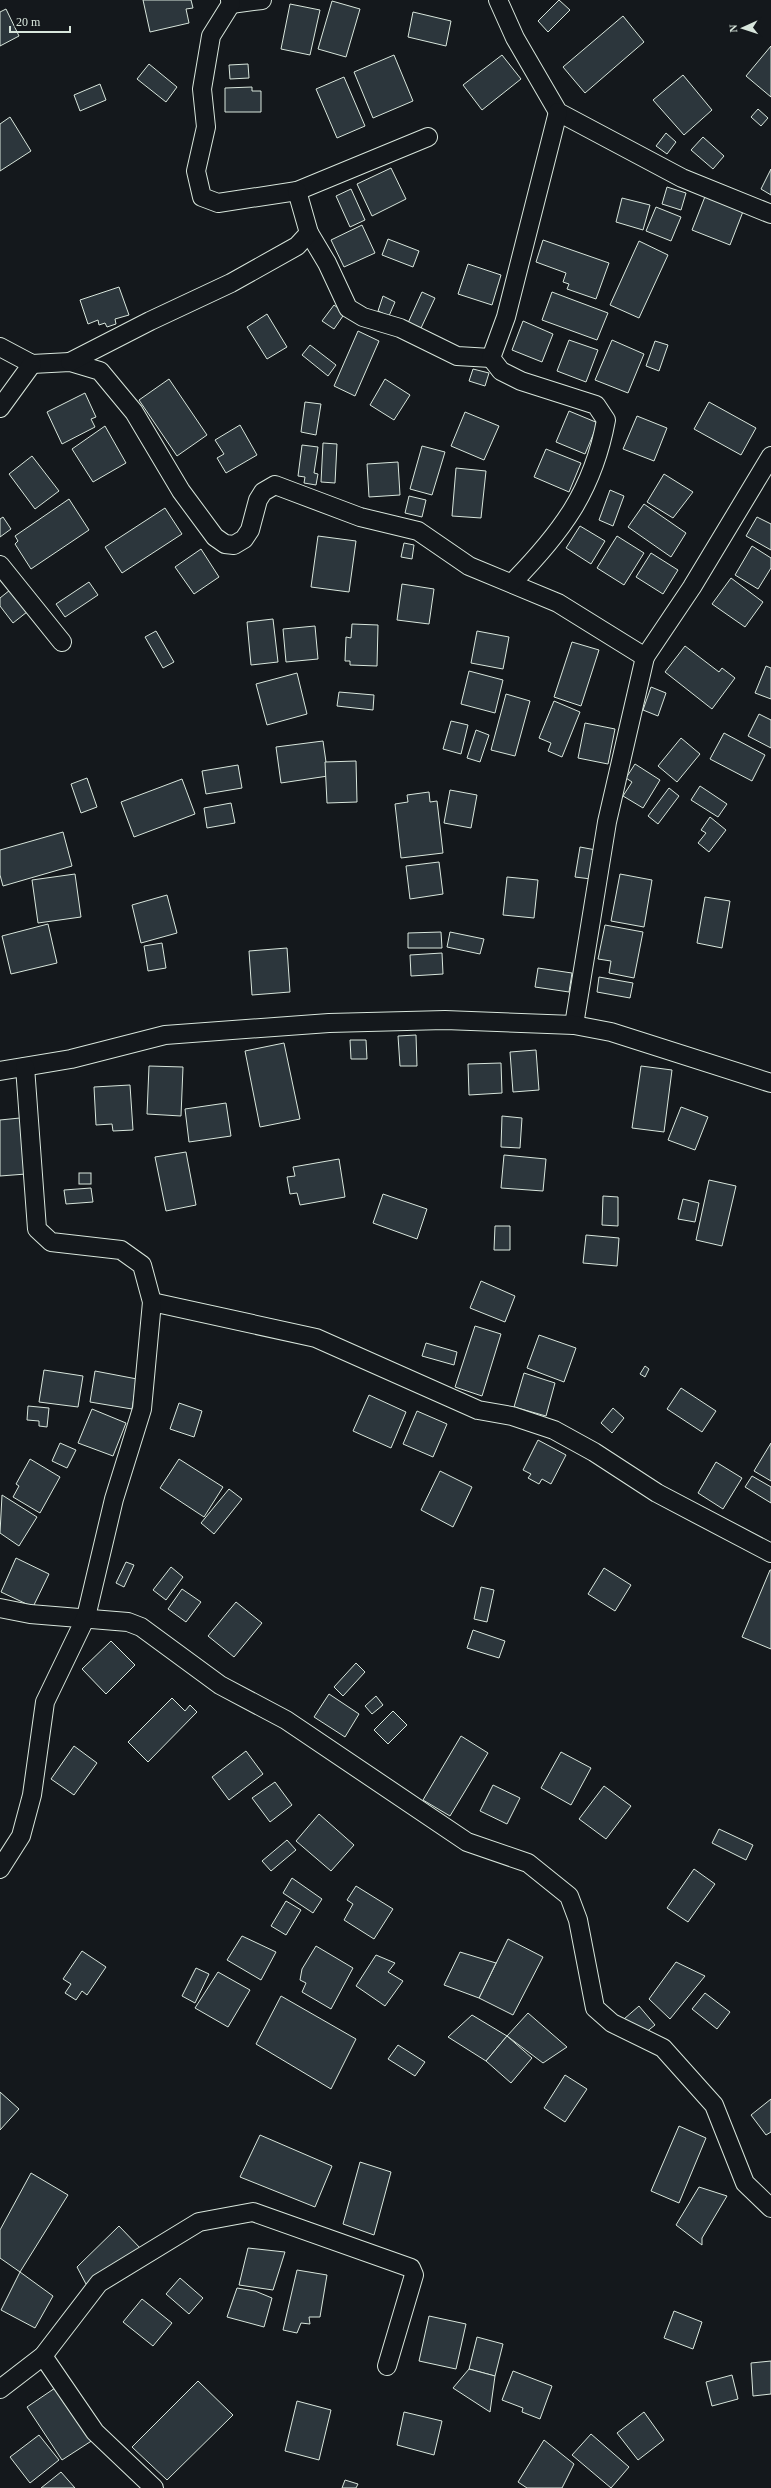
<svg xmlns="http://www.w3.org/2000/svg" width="771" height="2488" font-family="'Times New Roman',serif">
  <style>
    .building { fill: #2c363c; stroke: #d8e6dc }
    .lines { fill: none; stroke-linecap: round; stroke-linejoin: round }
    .street-casing { stroke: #d8e6dc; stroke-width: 20 }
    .street { stroke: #14181c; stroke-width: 18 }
  </style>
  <rect width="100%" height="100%" fill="#14181c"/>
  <g class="building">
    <polygon points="143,0 191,0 193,8 186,9 189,23 150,32"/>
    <polygon points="559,0 570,10 548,32 538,21"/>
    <polygon points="332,1 360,9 346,57 318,49"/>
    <polygon points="290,4 320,10 310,55 281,49"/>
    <polygon points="6,9 19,36 0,46 0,12"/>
    <polygon points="413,12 451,21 446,46 408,37"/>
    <polygon points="623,16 644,42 585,93 563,67"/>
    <polygon points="771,46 771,97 746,76"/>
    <polygon points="394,55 413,101 373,118 354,72"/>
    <polygon points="502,55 521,79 482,110 463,85"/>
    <polygon points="149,64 177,87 166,102 137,79"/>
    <polygon points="248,64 249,78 230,79 229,65"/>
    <polygon points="683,75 712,110 684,135 653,100"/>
    <polygon points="344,77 365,126 337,138 316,89"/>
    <polygon points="100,84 106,100 80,111 74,95"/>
    <polygon points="252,87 252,91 261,91 261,112 225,112 225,88"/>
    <polygon points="758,109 768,118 761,126 751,117"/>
    <polygon points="10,117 31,151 0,171 0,124"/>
    <polygon points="666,133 676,142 667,154 656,146"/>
    <polygon points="703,137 724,156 713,169 691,150"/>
    <polygon points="391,168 406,199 372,216 357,184"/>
    <polygon points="771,169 771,195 761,189"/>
    <polygon points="667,187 686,193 681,210 662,204"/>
    <polygon points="351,189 365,220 350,227 336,196"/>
    <polygon points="706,194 744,209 730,245 692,230"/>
    <polygon points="622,198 650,205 643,230 616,222"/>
    <polygon points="656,207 681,217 671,241 646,231"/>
    <polygon points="362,225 375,253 344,267 331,240"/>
    <polygon points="388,239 419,251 413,267 382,255"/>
    <polygon points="543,240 609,263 596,299 567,289 569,284 563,282 566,273 536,262"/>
    <polygon points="639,241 668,255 639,318 610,305"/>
    <polygon points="468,264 501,275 492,305 458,294"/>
    <polygon points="119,287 129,315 115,319 116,324 107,327 105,323 99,325 98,320 88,324 80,300"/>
    <polygon points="422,292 435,298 421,328 408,323"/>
    <polygon points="552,292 608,313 597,340 542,320"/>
    <polygon points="383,296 395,302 389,316 378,311"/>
    <polygon points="334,305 345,313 334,329 322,321"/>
    <polygon points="267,314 287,347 267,359 247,327"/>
    <polygon points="523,321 553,334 542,362 512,350"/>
    <polygon points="358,331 379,341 355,396 334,386"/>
    <polygon points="569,340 598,350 586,382 557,371"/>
    <polygon points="612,340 644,354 628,393 595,380"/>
    <polygon points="655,341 668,345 659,371 646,366"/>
    <polygon points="310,345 336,365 328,376 302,355"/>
    <polygon points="473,369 489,373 485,386 469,381"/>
    <polygon points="169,379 207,435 177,456 139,400"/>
    <polygon points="385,379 410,395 394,420 370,405"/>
    <polygon points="85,393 96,417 91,419 95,427 62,444 47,412"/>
    <polygon points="305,402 321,404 316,435 301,432"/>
    <polygon points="709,402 756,428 741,455 694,429"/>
    <polygon points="569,411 598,423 585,454 556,442"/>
    <polygon points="465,412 499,426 484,460 451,446"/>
    <polygon points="637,416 667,428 654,461 623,449"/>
    <polygon points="240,425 257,455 226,473 217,458 224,454 215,440"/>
    <polygon points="105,426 126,463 93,482 72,449"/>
    <polygon points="323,443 337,444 335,483 321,482"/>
    <polygon points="302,445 318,447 314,473 318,474 316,485 304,483 305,477 298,476"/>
    <polygon points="422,446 445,452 432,495 410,489"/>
    <polygon points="546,449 581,463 569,492 534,477"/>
    <polygon points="32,456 59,491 35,509 9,474"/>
    <polygon points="398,462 400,495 369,497 367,464"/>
    <polygon points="456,468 486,471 481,518 452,516"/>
    <polygon points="664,474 693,492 673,518 647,502"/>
    <polygon points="610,490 624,496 613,526 599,520"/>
    <polygon points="409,496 426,500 422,517 405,513"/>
    <polygon points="69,499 89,530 31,569 15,544 18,541 15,536"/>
    <polygon points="644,504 686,533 671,557 628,527"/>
    <polygon points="165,508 182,534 122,573 105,547"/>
    <polygon points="3,517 11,529 0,537 0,519"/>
    <polygon points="757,517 771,524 771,550 746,536"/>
    <polygon points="580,526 605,541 591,564 566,548"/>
    <polygon points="318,536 356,541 349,592 311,587"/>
    <polygon points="617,536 644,553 624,585 597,568"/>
    <polygon points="404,543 414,545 412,559 401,557"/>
    <polygon points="752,546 771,558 771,568 758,589 735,575"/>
    <polygon points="201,549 219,577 194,594 175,567"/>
    <polygon points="651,553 678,570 663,594 636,577"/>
    <polygon points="731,578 763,602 745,627 712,604"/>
    <polygon points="89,582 98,595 65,617 56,604"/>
    <polygon points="402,584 434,589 429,624 397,620"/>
    <polygon points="10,590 27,612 13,623 0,606 0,598"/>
    <polygon points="273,619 278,662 251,665 247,622"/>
    <polygon points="352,624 378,625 377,666 350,665 350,661 345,661 346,637 351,638"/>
    <polygon points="315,626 318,659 286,662 283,629"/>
    <polygon points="156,631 174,662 163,668 145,637"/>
    <polygon points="477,631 509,637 503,669 471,663"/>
    <polygon points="572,642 599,650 581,706 554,697"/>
    <polygon points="685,646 719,672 722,668 735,678 712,709 665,672"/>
    <polygon points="766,666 771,668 771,699 755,693"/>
    <polygon points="469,671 503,680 495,713 461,704"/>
    <polygon points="297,673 307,714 267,725 256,684"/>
    <polygon points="651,687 666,693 658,716 643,710"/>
    <polygon points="339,692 374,695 373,710 337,706"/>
    <polygon points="506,694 530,701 515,756 491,750"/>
    <polygon points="554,701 580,712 562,757 548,751 551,743 539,738"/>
    <polygon points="759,714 771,720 771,748 748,736"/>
    <polygon points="451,721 468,725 461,754 443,749"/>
    <polygon points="585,723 615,729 608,764 578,758"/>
    <polygon points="476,730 489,735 480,762 467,758"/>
    <polygon points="724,733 765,755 752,781 710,759"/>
    <polygon points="681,738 700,754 677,782 658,766"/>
    <polygon points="323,741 328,776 281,783 276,747"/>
    <polygon points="356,761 357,802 327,803 325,762"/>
    <polygon points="635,764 660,780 643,808 623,796 632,782 626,778"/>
    <polygon points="238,765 242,788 206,794 202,771"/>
    <polygon points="87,778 97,807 81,813 71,784"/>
    <polygon points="182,779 195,814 134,837 121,802"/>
    <polygon points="700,786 727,804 718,817 691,800"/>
    <polygon points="669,788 679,796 658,824 648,816"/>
    <polygon points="450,790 477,795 471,828 444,823"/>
    <polygon points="429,792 430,802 437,801 443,853 401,858 395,804 408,802 407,795"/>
    <polygon points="231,803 235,823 207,828 204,808"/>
    <polygon points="710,817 726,830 709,852 698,843 706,833 701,830"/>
    <polygon points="63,832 72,866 3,886 0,875 0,850"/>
    <polygon points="580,847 596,850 591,879 575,877"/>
    <polygon points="439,862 443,894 410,899 406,866"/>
    <polygon points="75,874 81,917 38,923 32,880"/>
    <polygon points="620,874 652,880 644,927 611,921"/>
    <polygon points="507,877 538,880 534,918 503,915"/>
    <polygon points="167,895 177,933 141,943 132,905"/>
    <polygon points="705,897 730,901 722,948 697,943"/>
    <polygon points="48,924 57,963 11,974 2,936"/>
    <polygon points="605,925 643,932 634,978 609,973 611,961 598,959"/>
    <polygon points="441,932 442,948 408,948 408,933"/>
    <polygon points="450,932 484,939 480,954 447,947"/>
    <polygon points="162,943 166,968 148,971 144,946"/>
    <polygon points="287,948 290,992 252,995 249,951"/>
    <polygon points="442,953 443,974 411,976 410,955"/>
    <polygon points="538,968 572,973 569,992 535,987"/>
    <polygon points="599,977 633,983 630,998 597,992"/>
    <polygon points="416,1035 417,1066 400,1066 398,1036"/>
    <polygon points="350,1040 366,1040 367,1059 351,1059"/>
    <polygon points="284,1043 300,1119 260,1127 245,1051"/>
    <polygon points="536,1050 539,1090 513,1092 510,1052"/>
    <polygon points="501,1063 502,1093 469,1095 468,1064"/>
    <polygon points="149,1066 183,1067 181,1116 147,1114"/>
    <polygon points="641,1066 672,1070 664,1132 632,1128"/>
    <polygon points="130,1085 133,1130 113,1131 112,1124 96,1125 94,1087"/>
    <polygon points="226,1103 231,1136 189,1142 185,1109"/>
    <polygon points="681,1107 708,1117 695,1150 668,1140"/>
    <polygon points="502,1116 522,1118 520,1148 501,1147"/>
    <polygon points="20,1118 26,1174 0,1176 0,1120"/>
    <polygon points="186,1152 196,1205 166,1211 155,1157"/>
    <polygon points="504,1155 546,1159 543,1191 501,1188"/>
    <polygon points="339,1159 345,1197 300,1205 297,1193 290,1194 287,1177 295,1176 293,1167"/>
    <rect x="79" y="1173" width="12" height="11"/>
    <polygon points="709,1180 736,1186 722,1246 696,1240"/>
    <polygon points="91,1188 93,1202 66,1204 64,1190"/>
    <polygon points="383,1194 427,1209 417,1239 373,1223"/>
    <polygon points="603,1196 618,1197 618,1226 602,1225"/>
    <polygon points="683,1199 699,1203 695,1222 678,1219"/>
    <polygon points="495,1226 510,1226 510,1250 494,1250"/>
    <polygon points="586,1235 619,1238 617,1266 583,1263"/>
    <polygon points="481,1281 515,1296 505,1322 470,1308"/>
    <polygon points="475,1326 501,1334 482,1396 455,1387"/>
    <polygon points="539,1335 576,1348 564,1382 527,1368"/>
    <polygon points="426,1343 457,1352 454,1365 422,1356"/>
    <polygon points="645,1366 649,1369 645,1377 640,1374"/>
    <polygon points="44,1370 83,1376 78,1407 39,1402"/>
    <polygon points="95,1371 137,1379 132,1409 90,1402"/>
    <polygon points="524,1373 555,1383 546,1416 514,1407"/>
    <polygon points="681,1388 716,1411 702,1432 667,1409"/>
    <polygon points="369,1395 406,1412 391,1448 353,1431"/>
    <polygon points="179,1403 202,1411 194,1437 170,1429"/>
    <polygon points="28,1406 49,1408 47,1427 39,1426 39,1421 27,1420"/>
    <polygon points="613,1408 624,1418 612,1433 601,1423"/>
    <polygon points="92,1409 126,1423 113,1456 78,1443"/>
    <polygon points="417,1411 447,1424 433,1457 403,1444"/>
    <polygon points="538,1440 566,1455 551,1484 542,1479 539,1484 528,1478 531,1474 523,1470"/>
    <polygon points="60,1443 76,1450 67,1468 52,1461"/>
    <polygon points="771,1443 771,1481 754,1471"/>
    <polygon points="30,1459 60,1477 40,1513 13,1497 19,1486 16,1484"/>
    <polygon points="179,1459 223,1487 204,1517 160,1488"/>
    <polygon points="716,1462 742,1478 723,1509 698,1493"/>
    <polygon points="440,1471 472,1487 453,1527 421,1510"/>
    <polygon points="752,1476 771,1487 771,1503 745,1487"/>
    <polygon points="229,1489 242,1499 214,1534 201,1523"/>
    <polygon points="2,1495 37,1517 19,1546 0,1533"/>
    <polygon points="16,1558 49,1574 33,1607 1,1592"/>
    <polygon points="126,1562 134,1565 124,1587 116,1583"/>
    <polygon points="171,1567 183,1577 166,1600 153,1590"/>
    <polygon points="604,1568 631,1585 615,1611 588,1594"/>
    <polygon points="770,1570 771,1570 771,1649 742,1637"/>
    <polygon points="481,1587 494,1590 487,1622 474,1619"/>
    <polygon points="182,1589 201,1602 186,1622 168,1609"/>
    <polygon points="236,1602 262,1623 234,1657 208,1636"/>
    <polygon points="473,1630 505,1641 499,1658 467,1648"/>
    <polygon points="111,1641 135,1665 106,1694 82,1669"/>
    <polygon points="356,1663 365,1672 343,1696 334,1687"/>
    <polygon points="329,1694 359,1714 345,1737 314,1717"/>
    <polygon points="376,1696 383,1705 372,1714 365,1706"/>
    <polygon points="172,1698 185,1711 190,1705 197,1712 148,1762 128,1742"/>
    <polygon points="393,1711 407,1725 388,1744 374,1730"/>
    <polygon points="461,1736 488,1753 450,1816 423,1800"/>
    <polygon points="74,1746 97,1763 74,1795 51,1779"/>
    <polygon points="246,1751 263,1774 229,1800 212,1777"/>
    <polygon points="561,1752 591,1768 571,1805 541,1788"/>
    <polygon points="275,1782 292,1805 270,1822 252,1798"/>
    <polygon points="493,1785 520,1798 507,1824 480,1811"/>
    <polygon points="604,1786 631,1806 606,1839 579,1819"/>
    <polygon points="319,1814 354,1845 331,1871 296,1841"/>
    <polygon points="719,1829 753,1845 746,1860 712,1843"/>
    <polygon points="287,1840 296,1850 271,1871 262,1861"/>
    <polygon points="694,1869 715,1884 688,1922 667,1908"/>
    <polygon points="292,1878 322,1899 313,1913 283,1893"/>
    <polygon points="356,1886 393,1909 374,1939 344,1920 353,1904 347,1900"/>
    <polygon points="286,1901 301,1910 286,1935 271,1926"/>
    <polygon points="242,1936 276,1952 261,1980 227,1960"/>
    <polygon points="508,1939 543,1957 513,2015 479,1998"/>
    <polygon points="316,1946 353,1968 331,2009 302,1992 306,1983 300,1980 302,1969"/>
    <polygon points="82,1951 106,1967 87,1995 82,1991 76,2000 65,1993 71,1984 63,1979"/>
    <polygon points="460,1952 496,1963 479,1998 444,1985"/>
    <polygon points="376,1955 395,1963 388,1972 403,1981 385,2006 356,1986"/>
    <polygon points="676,1962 705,1976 670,2019 649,1999"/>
    <polygon points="196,1968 209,1974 195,2003 182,1996"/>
    <polygon points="218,1972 250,1990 228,2027 195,2008"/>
    <polygon points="705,1993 730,2012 717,2029 692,2009"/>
    <polygon points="281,1996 356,2039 331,2089 256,2044"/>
    <polygon points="639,2006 655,2025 640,2037 624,2019"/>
    <polygon points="528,2013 567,2047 543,2063 507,2036"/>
    <polygon points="472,2015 507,2036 486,2061 448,2037"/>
    <polygon points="507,2036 532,2058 511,2083 486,2061"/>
    <polygon points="398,2045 425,2062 415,2076 388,2059"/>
    <polygon points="565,2075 587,2089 565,2122 544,2108"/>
    <polygon points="0,2092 19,2109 0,2130"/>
    <polygon points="771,2099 771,2132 766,2135 751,2115"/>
    <polygon points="679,2126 706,2138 679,2203 651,2191"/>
    <polygon points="260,2135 332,2166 315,2207 240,2177"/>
    <polygon points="360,2162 391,2172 374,2235 343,2224"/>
    <polygon points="31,2173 68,2195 20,2272 0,2258 0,2230"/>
    <polygon points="699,2187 727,2196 702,2238 702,2245 676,2225"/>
    <polygon points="119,2226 142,2250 86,2284 77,2267"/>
    <polygon points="248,2248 285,2252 273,2290 239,2285"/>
    <polygon points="297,2270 327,2275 320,2317 309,2317 310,2324 301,2323 297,2333 283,2330"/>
    <polygon points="20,2272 53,2296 35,2328 1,2310"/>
    <polygon points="180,2278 203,2298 189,2314 166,2294"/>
    <polygon points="237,2288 255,2291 272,2298 264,2327 227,2317"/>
    <polygon points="142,2299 172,2323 153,2346 123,2322"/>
    <polygon points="674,2311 702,2322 693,2349 664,2338"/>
    <polygon points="429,2316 466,2324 456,2369 419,2361"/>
    <polygon points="477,2337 503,2344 495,2376 469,2369"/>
    <polygon points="771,2361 771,2394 753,2396 751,2363"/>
    <polygon points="469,2369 495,2376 490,2412 453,2388"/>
    <polygon points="513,2371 552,2386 540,2419 522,2412 523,2408 502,2400"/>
    <polygon points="732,2375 738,2399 712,2406 706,2382"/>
    <polygon points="198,2381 233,2415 167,2480 132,2447"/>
    <polygon points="58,2386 93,2440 62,2460 27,2407"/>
    <polygon points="297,2401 331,2410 319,2460 285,2451"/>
    <polygon points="404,2412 442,2421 434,2455 397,2445"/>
    <polygon points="644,2412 664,2440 638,2460 617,2433"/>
    <polygon points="591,2434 629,2467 611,2488 572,2455"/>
    <polygon points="39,2435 59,2460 30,2483 10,2457"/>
    <polygon points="544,2440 574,2464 562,2488 527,2488 518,2482"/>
    <polygon points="61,2472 75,2488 41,2488"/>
    <polygon points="345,2480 358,2484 356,2488 342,2488"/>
  </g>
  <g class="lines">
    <g class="street-casing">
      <g id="street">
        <polyline points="230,0 231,4 262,0"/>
        <polyline points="498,0 515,38 558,112 682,178 771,214"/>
        <polyline points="231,4 211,36 202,89 206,127 196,171 202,197 218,203 297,191 428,137"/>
        <polyline points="309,233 327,263 348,308 363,317 400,328 457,356 491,358"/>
        <polyline points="0,347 32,364 70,362 100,371 134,412 181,491 215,537 225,544 234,545 244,539 250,530 258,500 263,492 275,485 360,517 418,531 469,566 558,603 645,657 692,587 771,456"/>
        <polyline points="70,362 150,321 231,283 297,246 309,233 297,191"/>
        <polyline points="0,408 32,364"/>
        <polyline points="0,565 62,642"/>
        <path d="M512,583C561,533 593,491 606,420L596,405L521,381L501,371L491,358L506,317L558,112"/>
        <polyline points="574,1025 607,822 645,657"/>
        <polyline points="0,1071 71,1059 165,1035 329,1023 445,1020 574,1025 611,1032 771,1083"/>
        <polyline points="152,1302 316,1338 478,1410 512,1416 554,1430 594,1452 657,1493 771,1553"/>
        <polyline points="0,1608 30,1614 128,1622 141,1627 220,1685 286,1720 467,1842 528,1863 569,1896 578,1920 595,2008 612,2023 663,2048 714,2105 745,2183 771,2208"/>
        <polyline points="0,1869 21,1836 32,1795 45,1702 86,1617 114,1499 142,1409 152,1302 142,1265 121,1250 51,1242 37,1229 25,1067"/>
        <polyline points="43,2356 95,2432 154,2488"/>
        <polyline points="0,2389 43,2356 99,2283 199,2222 253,2212 411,2268 414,2275 387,2366"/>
      </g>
    </g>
    <use href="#street" class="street"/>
  </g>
  <g transform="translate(743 28) rotate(267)" stroke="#14181c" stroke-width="3" paint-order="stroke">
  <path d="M0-3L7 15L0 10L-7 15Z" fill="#d8e6dc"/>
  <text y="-6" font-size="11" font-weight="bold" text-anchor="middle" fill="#d8e6dc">N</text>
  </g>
  <path d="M10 26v6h60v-6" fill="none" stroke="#d8e6dc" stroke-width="2"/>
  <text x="16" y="26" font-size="12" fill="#d8e6dc" stroke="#14181c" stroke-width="3" paint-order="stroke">20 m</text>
</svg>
